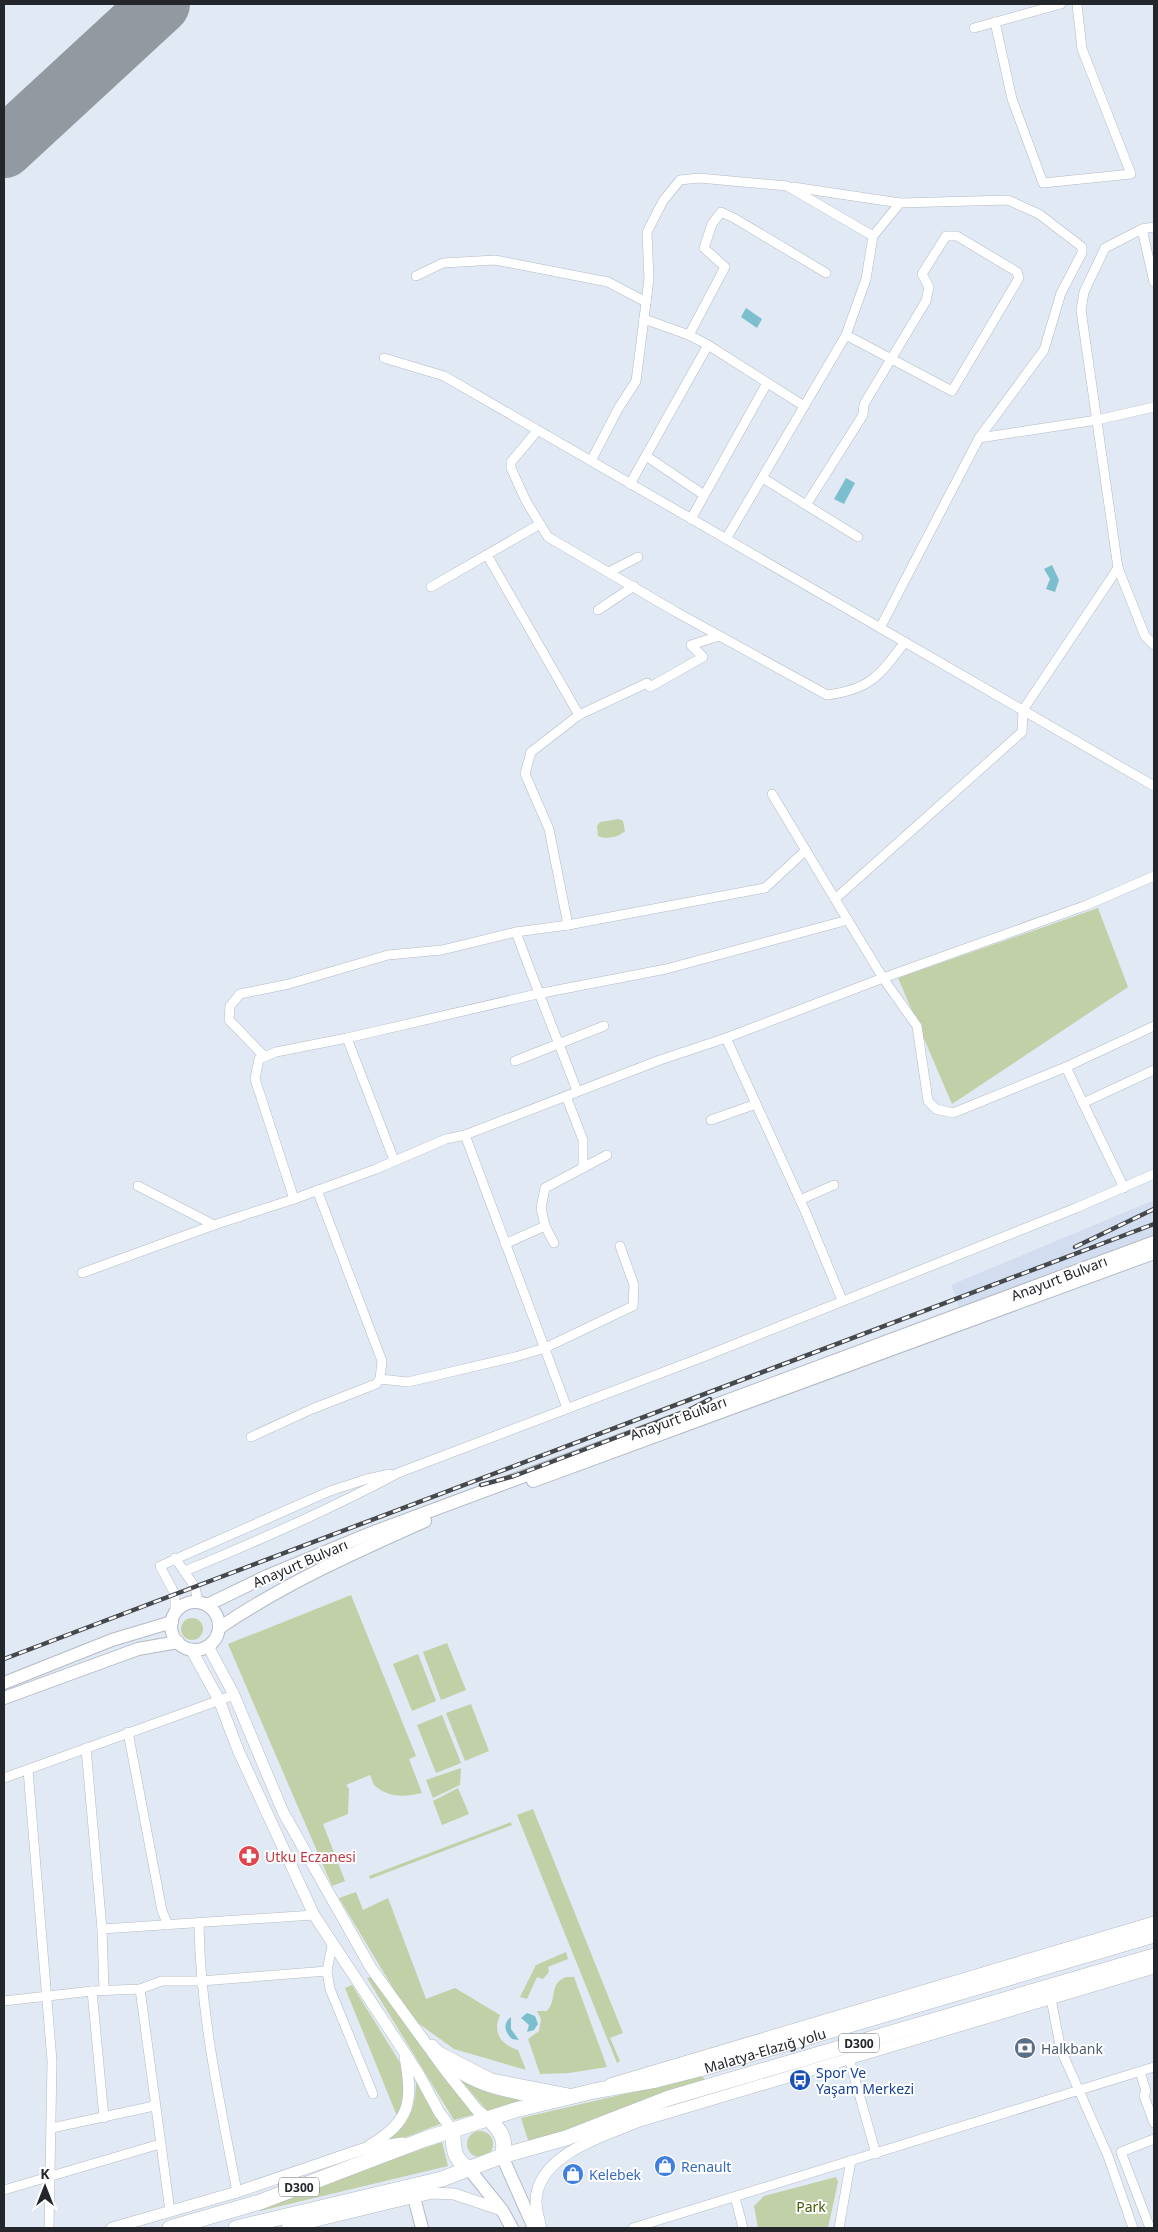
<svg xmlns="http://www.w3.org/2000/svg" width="1158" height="2232" font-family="'Noto Sans',sans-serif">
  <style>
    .built { fill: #d2deef }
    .green { fill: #c1d0a6 }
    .water { fill: #7bbfce }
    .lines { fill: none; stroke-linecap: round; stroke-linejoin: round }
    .runway { stroke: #9399a1; stroke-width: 60 }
    .minor-casing { stroke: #b3bac4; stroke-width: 10 }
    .tertiary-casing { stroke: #b3bac4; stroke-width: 12 }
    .secondary-casing { stroke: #b3bac4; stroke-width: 14 }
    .trunk-casing { stroke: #b3bac4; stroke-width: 16 }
    .minor { stroke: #fff; stroke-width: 9 }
    .tertiary { stroke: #fff; stroke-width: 11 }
    .secondary { stroke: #fff; stroke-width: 12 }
    .trunk { stroke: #fff; stroke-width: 15 }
    .rail-casing { stroke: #45494e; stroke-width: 4.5 }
    .rail { stroke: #fff; stroke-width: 2.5; stroke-dasharray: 8; stroke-linecap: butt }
    .labels { text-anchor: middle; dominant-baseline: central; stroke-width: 4; stroke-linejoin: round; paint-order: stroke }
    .shield { fill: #fff; stroke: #65676a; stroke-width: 1 }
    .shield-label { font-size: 12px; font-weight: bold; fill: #23262a }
    .street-label { font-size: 14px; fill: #23262a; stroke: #fff }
    .health-label { font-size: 14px; fill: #be3a42; stroke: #fff; text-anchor: start }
    .service-label { font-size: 14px; fill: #4e5e75; stroke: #fff; text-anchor: start }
    .transit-label { font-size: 14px; fill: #164399; stroke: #fff; text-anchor: start }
    .shop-label { font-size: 14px; fill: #366cbe; stroke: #fff; text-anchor: start }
    .park-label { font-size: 14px; fill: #465907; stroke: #fff }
  </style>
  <rect width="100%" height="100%" fill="#e1e9f4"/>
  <polygon class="built" points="1154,1200 1154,1236 960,1309 951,1285"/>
  <g class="green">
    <path d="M619,819L623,821L625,831C619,837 606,840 598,836L597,826L600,822Z"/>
    <polygon points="1098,908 1128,987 952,1104 898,978"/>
    <path d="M351,1595L416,1756L409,1759L422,1793C404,1797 388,1798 374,1785L370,1775L346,1785L349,1789L348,1814L323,1824L345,1881L332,1886L228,1644Z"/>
    <circle cx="192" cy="1629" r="11"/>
    <polygon points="447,1643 466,1690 441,1700 423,1652"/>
    <polygon points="418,1654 436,1701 412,1711 393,1664"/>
    <polygon points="471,1704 489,1751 465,1761 446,1713"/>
    <polygon points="442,1715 461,1763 436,1773 417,1725"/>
    <polygon points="461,1768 460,1785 433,1798 426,1780"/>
    <polygon points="458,1788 469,1814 442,1825 433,1801"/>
    <polygon points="533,1809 623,2033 610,2038 620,2061 617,2063 517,1815"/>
    <polygon points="511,1822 512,1825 370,1879 369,1876"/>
    <path d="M356,1892L363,1910L388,1898L426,1999L455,1988L500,2015C492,2032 501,2045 518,2050L526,2070L454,2049L411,2018L339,1898Z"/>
    <polygon points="566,1952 568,1959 548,1967 549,1972 543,1979 537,1977 527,1999 520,1997 536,1965"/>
    <polygon points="371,1977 475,2114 454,2120 367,1978"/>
    <path d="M566,1977H574L607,2067L569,2073L540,2074L528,2039L539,2031L541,2019L537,2011H547C558,1999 548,1984 566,1977Z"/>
    <polygon points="352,1985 401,2064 408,2087 397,2116 345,1988"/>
    <polygon points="441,2057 537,2097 488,2112"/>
    <polygon points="702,2076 705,2080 529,2143 521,2118"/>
    <path d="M416,2080L443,2123L385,2145L384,2142C409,2128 416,2108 416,2080Z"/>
    <circle cx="480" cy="2144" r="13"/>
    <polygon points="442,2142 448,2166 260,2211 259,2207"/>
    <polygon points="836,2177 838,2182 828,2228 758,2228 754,2206 764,2196"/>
  </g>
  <g class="water">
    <polygon points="746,308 762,319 757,328 741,317"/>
    <polygon points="846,478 855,483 844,504 834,499"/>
    <polygon points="1052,565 1059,580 1055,592 1046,589 1050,579 1044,569"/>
    <polygon points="527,2013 535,2016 538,2024 534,2030 527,2032 529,2025 521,2018"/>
    <path d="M511,2017V2029L519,2040L512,2039C505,2032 502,2024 511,2017Z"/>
  </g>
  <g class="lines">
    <polyline class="runway" points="4,148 160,4"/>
    <g class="minor-casing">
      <g id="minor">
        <polyline points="995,22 1012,99 1043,183 1131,174 1082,49 1077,4"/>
        <polyline points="974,28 1061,4"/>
        <polyline points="793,187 900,203"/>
        <polyline points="1154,227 1142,229 1154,282"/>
        <polyline points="1142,229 1105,248 1084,292 1081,310 1118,568 1145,636 1154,645"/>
        <polyline points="416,276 443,263 495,260 608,282 646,302"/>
        <polyline points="644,319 689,335 708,345"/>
        <polyline points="689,335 725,267 704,248 712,224 721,212 734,218 826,273"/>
        <polyline points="384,358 444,376 1154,786"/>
        <path d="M537,431L511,462V468L526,501L548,537L676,612L827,695C871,689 879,676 905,642"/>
        <polyline points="979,438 1097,420 1154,407"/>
        <polyline points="646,456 704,495"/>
        <polyline points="591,461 618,409 636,381 649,279 647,232 663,201 680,180 699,178 787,186 873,236"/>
        <polyline points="763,478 806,505 863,415 864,404 926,301 929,287 922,274 946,236 957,236 1017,272 1019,278 952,391 846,335"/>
        <polyline points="630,484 708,345 804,406"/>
        <polyline points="806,505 858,537"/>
        <polyline points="691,519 767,383"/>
        <polyline points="726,539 846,335 866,279 873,236 900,203 1008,200 1039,214 1082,247 1082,253 1061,293 1044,350 979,438 880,628"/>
        <polyline points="487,555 579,715"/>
        <polyline points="1118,568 1023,710 1022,732 835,899 883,978 917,1026 928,1101 936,1109 953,1113 1066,1067 1154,1026"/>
        <polyline points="609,572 638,557"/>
        <polyline points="431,587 540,524"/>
        <polyline points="598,610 634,586"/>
        <polyline points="772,794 835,899"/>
        <polyline points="568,925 549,829 525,774 531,752 579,715 647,683 650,687 703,657 691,645 719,636"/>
        <path d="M516,932C535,985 557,1038 577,1091"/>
        <polyline points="347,1038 394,1160"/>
        <polyline points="726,1038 806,1213 842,1300"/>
        <polyline points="265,1057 229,1020 230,1006 240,994 289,984 388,955 442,950 516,932 568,925 765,888 806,850"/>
        <polyline points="515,1061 604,1026"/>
        <polyline points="1066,1067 1083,1103 1154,1070"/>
        <polyline points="566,1096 583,1140 583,1168"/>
        <polyline points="1083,1103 1124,1188"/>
        <polyline points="711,1120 756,1104"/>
        <polyline points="465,1135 567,1408"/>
        <polyline points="138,1186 214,1225"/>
        <polyline points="294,1199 255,1079 259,1059 276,1052 347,1038 537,994 666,969 848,920"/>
        <polyline points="800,1200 834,1185"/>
        <polyline points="545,1226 554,1243"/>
        <polyline points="505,1244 545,1226 541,1208 545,1188 607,1155"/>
        <polyline points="82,1273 214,1225 294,1199 376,1169 446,1139 465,1135 660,1060 726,1038 883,978 1087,905 1154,876"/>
        <polyline points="380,1379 408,1382 515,1357 545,1348 633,1306 634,1285 620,1246"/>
        <polyline points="251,1437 312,1409 376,1384 380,1379 382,1361 317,1190"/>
        <polyline points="175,1558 195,1587 198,1602"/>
        <path d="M185,1571C257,1541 329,1510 398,1473L703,1357L1076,1208L1154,1174"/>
        <polyline points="175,1613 175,1594 160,1566 330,1491 367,1479 390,1474"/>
        <polyline points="128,1732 162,1911 168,1925"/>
        <polyline points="86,1748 102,1929 104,1990"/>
        <polyline points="28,1770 52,2061 49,2228"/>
        <polyline points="4,1778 234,1695"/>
        <path d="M199,1923C200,2014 220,2103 237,2192"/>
        <polyline points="102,1929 314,1915"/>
        <polyline points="332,1945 327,1971 330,1989 373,2094"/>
        <polyline points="140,1989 170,2211"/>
        <polyline points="92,1991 104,2118"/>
        <polyline points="1051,1999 1061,2050 1108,2156 1133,2228"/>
        <polyline points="4,2001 92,1991 140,1989 162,1981 201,1981 327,1971"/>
        <polyline points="849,2058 876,2154"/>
        <polyline points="1140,2072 1146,2091 1144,2096 1154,2123"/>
        <polyline points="52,2128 154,2106"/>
        <polyline points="4,2190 160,2144"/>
        <polyline points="735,2197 743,2228"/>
        <polyline points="633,2228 1154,2067"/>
        <polyline points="839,2228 851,2160"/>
        <polyline points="1150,2228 1121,2152 1154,2139"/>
      </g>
    </g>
    <g class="tertiary-casing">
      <g id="tertiary">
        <polyline points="208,1646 234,1695 283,1812 371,1968 446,2071 477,2110 489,2119"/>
        <polyline points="191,1649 219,1700 238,1750 314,1915 418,2073 439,2112 453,2131"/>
        <polyline points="432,2045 439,2052 491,2079 573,2095"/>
        <path d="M445,2059C467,2088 517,2093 551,2101"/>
        <polyline points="610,2084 1154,1922"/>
        <path d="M369,2146C411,2121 413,2102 405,2057"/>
        <polyline points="112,2228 237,2192 363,2149 402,2143"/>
        <polyline points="287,2228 432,2193 454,2194 502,2210"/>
        <path d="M541,2228C539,2220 536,2210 536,2202C536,2155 605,2135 640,2121L1154,1968"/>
      </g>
    </g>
    <g class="secondary-casing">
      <g id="secondary">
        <polyline points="533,1481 1154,1253"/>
        <circle cx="195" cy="1626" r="24"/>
        <polyline points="207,1605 267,1576 371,1533 1154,1242"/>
        <path d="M219,1628C284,1584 353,1553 425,1521"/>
        <polyline points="4,1683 112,1640 172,1622"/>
        <polyline points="4,1698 138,1649 178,1642"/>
        <polyline points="502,2156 534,2228"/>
        <polyline points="469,2169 502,2210 512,2228"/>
        <polyline points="411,2186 422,2228"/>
      </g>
    </g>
    <g class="trunk-casing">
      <g id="trunk">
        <path d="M489,2119C501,2131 507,2140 502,2156"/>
        <path d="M453,2131C453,2149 454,2160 469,2169"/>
        <path id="s1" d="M170,2228L260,2202L425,2139L515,2110L594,2091L656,2080L707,2067L1154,1935"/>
        <polyline points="236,2228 442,2179 502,2156 566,2138 669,2098 1154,1956"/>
      </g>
    </g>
    <use href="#minor" class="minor"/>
    <use href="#tertiary" class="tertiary"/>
    <use href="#secondary" class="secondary"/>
    <use href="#trunk" class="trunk"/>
    <g class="rail-casing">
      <g id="rail">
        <polyline points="1075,1247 1154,1209"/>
        <polyline points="481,1485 514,1476 689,1410 710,1399"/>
        <polyline points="4,1659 1154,1224"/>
      </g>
    </g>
    <use href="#rail" class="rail"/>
  </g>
  <defs>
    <g id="pharmacy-disc" transform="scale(1.125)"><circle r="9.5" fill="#e0444e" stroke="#fff"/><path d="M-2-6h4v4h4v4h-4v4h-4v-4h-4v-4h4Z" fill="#fff"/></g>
    <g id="bank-disc" transform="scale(1.125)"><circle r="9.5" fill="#5c6f8a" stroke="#fff"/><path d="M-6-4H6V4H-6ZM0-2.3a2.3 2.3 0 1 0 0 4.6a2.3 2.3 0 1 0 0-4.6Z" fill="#fff"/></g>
    <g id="bus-disc" transform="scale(1.125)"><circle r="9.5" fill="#1a4fb4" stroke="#fff"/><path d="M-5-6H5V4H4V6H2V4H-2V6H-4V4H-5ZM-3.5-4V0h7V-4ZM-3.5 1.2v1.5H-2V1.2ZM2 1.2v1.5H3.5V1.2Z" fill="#fff"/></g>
    <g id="shop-disc" transform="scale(1.125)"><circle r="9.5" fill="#3f7fe0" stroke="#fff"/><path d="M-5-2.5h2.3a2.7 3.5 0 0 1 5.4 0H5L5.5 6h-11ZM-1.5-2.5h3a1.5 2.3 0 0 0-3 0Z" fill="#fff"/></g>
  </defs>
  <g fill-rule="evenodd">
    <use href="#pharmacy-disc" x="249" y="1856"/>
    <use href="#bank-disc" x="1025" y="2048"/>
    <use href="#bus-disc" x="800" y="2080"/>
    <use href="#shop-disc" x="665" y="2166"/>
    <use href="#shop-disc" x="573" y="2174"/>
  </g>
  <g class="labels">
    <g class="shield">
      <rect x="839" y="2033.5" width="40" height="19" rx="4"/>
      <rect x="279" y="2177.5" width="40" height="19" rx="4"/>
    </g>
    <g class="shield-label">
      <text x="859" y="2043">D300</text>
      <text x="299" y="2187">D300</text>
    </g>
    <g class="street-label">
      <text transform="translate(1059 1278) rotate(-21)">Anayurt Bulvarı</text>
      <text transform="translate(678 1418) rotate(-20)">Anayurt Bulvarı</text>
      <text transform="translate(300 1563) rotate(-23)">Anayurt Bulvarı</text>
      <text stroke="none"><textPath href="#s1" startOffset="622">Malatya-Elazığ yolu</textPath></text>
    </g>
    <g class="health-label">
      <text x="265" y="1856">Utku Eczanesi</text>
    </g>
    <g class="service-label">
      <text x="1041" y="2048">Halkbank</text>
    </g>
    <g class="transit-label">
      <text x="816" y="2072">Spor Ve<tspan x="816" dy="16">Yaşam Merkezi</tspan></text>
    </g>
    <g class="shop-label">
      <text x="681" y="2166">Renault</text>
      <text x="589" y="2174">Kelebek</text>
    </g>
    <g class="park-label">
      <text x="811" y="2206">Park</text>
    </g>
  </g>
  <rect width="1158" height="2232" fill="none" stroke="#23262a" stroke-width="10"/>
  <g transform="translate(45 2187)" stroke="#ffffff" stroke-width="4" paint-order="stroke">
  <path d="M0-4L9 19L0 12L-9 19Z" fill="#23262a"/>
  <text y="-8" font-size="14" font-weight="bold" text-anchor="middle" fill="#23262a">K</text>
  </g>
</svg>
